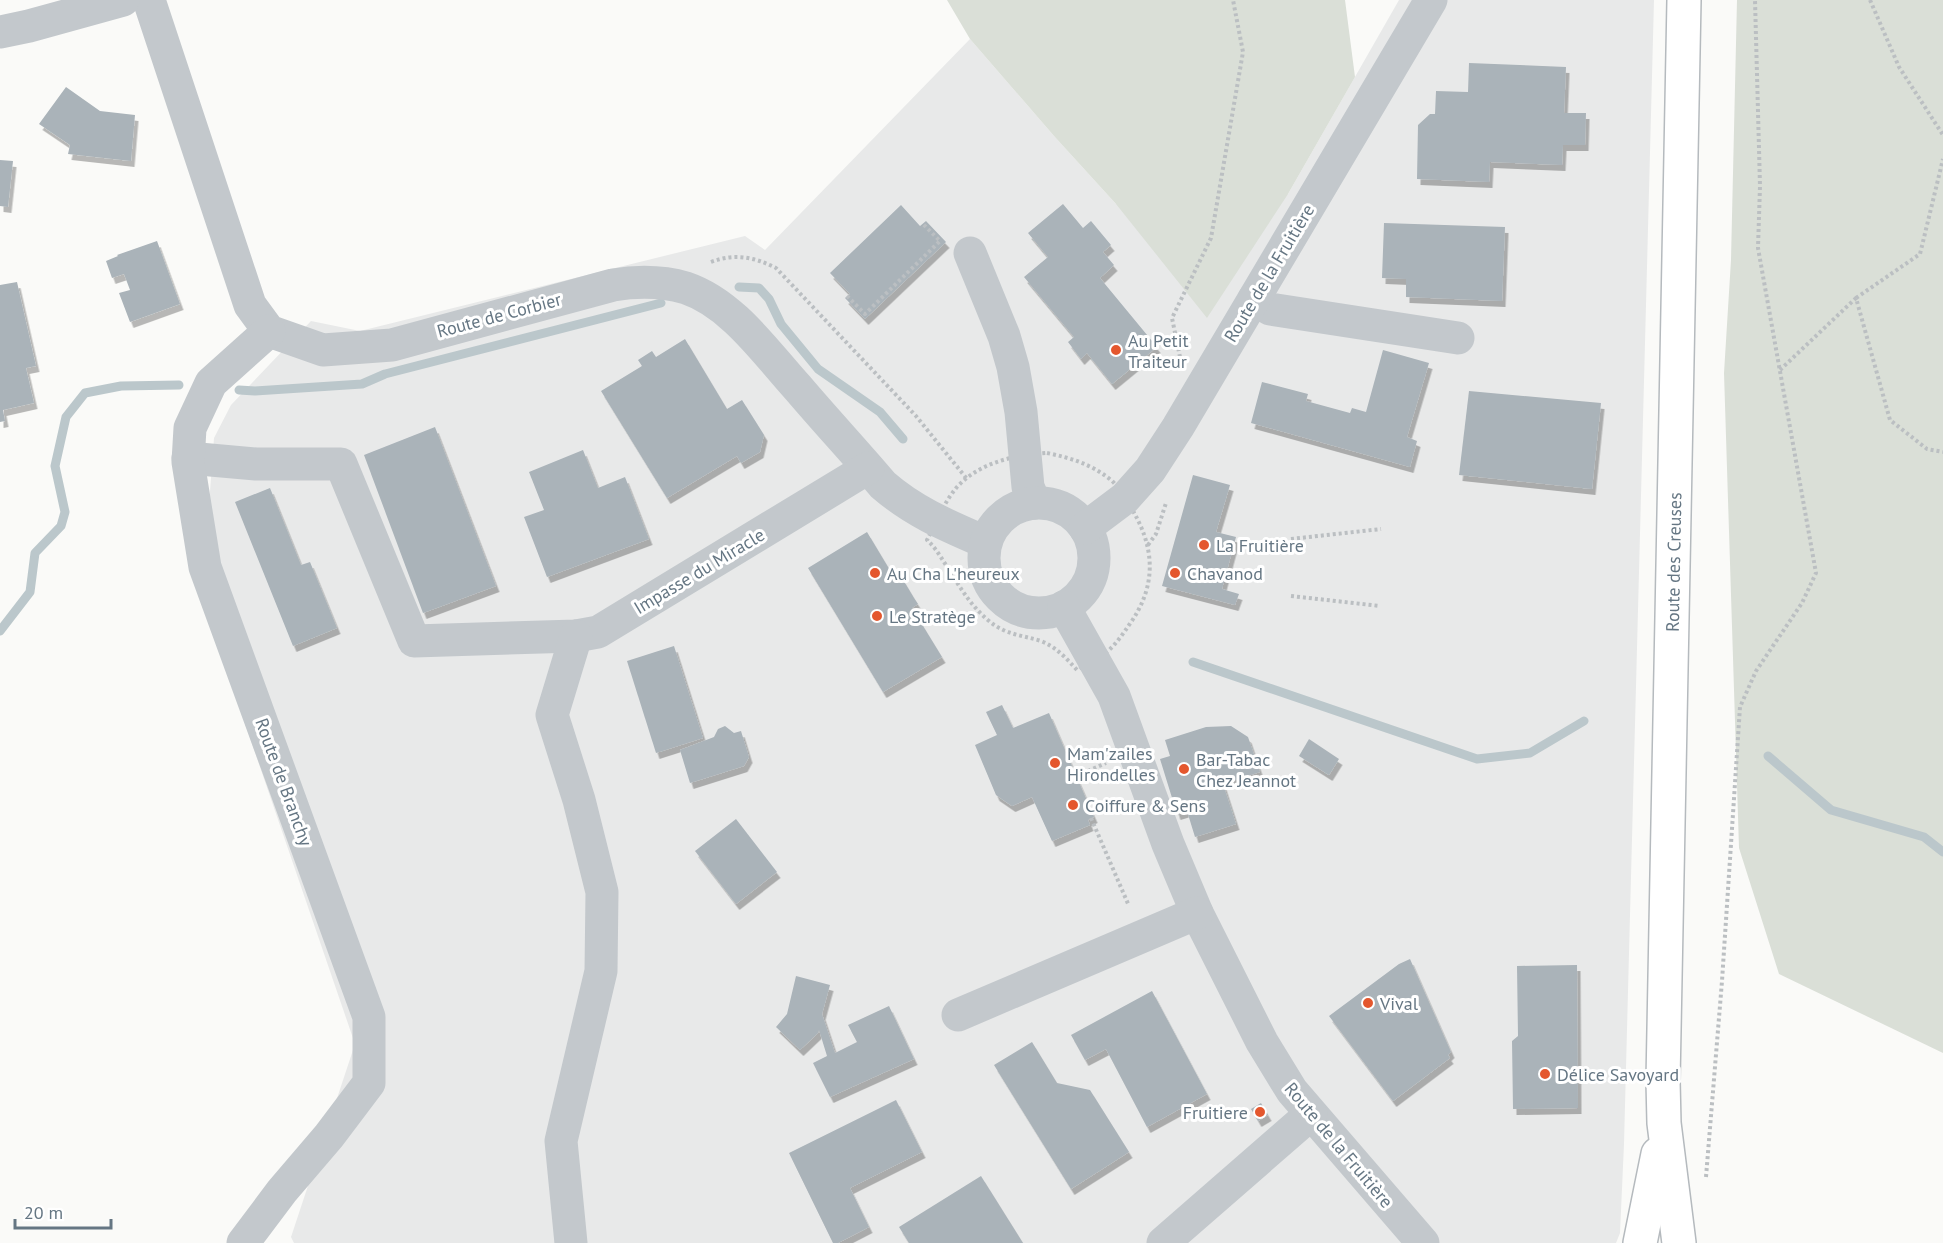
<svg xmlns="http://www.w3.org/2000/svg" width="1943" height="1243" font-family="'PT Sans',sans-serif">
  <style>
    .built { fill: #e8e9e9 }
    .green { fill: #dadfd7 }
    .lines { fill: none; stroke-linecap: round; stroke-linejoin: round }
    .stream { stroke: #bbc7cb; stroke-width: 9 }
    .building { fill: #aab3b9; filter: url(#shadow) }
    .major-casing { stroke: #b5babe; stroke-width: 36 }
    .path { stroke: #bbbfc2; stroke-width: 4; stroke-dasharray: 3 3; stroke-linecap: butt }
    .minor { stroke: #c3c8cc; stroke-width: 33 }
    .major { stroke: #fff; stroke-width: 33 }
    .poi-dot { fill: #e4572e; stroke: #fff; stroke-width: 2 }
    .labels { text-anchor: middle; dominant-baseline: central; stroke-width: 6; stroke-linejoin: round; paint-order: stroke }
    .street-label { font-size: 18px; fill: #657683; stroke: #fff }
    .poi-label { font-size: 18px; fill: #657683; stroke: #fff; text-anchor: start }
  </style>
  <defs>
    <filter id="shadow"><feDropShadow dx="3.5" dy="6" stdDeviation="0" flood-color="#0004"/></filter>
  </defs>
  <rect width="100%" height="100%" fill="#fafaf8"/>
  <polygon class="built" points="1399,0 1654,0 1624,1144 1620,1233 1616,1243 294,1243 291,1237 355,1044 202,598 214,438 231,405 311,321 360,331 745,236 765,250 970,39 1054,136 1116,204 1288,194"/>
  <g class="green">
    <polygon points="947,0 1345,0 1355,77 1288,194 1207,318 1116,204 1054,136 970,39"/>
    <polygon points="1737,0 1943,0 1943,1053 1779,974 1739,848 1724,373 1731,260"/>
  </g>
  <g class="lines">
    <g class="stream">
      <polyline points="739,287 759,288 769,299 781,324 818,369 880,412 903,439"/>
      <polyline points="239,390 255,391 362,384 385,374 661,303"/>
      <polyline points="0,631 30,592 35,553 61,526 65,512 55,466 66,417 85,393 121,386 179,385"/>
      <polyline points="1193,662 1477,759 1530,753 1584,721"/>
      <polyline points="1768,756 1831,810 1924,837 1943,852"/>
    </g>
  </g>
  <g class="building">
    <polygon points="1469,63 1566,67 1564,113 1586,113 1585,145 1563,145 1562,165 1490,162 1489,182 1417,179 1418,125 1430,114 1435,114 1436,91 1468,92"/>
    <polygon points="66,87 100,111 135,115 131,161 68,154 70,145 39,124"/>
    <polygon points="0,160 13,161 8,207 0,206"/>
    <polygon points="1063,204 1083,228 1091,221 1111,245 1103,252 1114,265 1100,278 1157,347 1112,384 1087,353 1081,359 1068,342 1074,337 1024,277 1048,257 1028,233"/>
    <polygon points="901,205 920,226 926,221 946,242 865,319 845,298 850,294 830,273"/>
    <polygon points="1384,223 1505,227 1502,301 1406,297 1406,279 1382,278"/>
    <polygon points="157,241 180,304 130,322 119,293 130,290 124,274 112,278 106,261 118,256 117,255"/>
    <polygon points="17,282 36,366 26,368 34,403 3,410 5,421 0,422 0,285"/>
    <polygon points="685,339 727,409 742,400 764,435 760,452 741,463 737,456 667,498 601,391 642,366 638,360 652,351 656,357"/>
    <polygon points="1383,350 1429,363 1407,437 1417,441 1410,467 1251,423 1262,382 1308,394 1306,401 1350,413 1352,408 1366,412"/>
    <polygon points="1469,391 1601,403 1592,489 1459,475"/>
    <polygon points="435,427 496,586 423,613 364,455"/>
    <polygon points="583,450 598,488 625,477 649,539 547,577 524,517 544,510 529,472"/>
    <polygon points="1193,475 1230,485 1216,532 1236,537 1222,589 1239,594 1235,605 1162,586"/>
    <polygon points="270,488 301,565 310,562 337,628 293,646 235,502"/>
    <polygon points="867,532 897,582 902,578 914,598 918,604 912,608 942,657 883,692 808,568"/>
    <polygon points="674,646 703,738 656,753 627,661"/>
    <polygon points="1002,705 1013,728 1049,713 1094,817 1088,820 1090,825 1052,841 1032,797 1012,806 996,795 975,745 997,735 986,712"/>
    <polygon points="725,726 734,733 741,731 749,757 744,766 690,783 680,750 714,737 718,729"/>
    <polygon points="1231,726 1248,737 1260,772 1223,784 1236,824 1195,837 1187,811 1177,814 1160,759 1170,756 1165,740 1206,727"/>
    <polygon points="1309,739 1339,759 1329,775 1299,756"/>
    <polygon points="736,819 777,872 736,904 695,851"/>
    <polygon points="1410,959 1451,1052 1448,1055 1450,1058 1393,1101 1329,1016 1399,964"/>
    <polygon points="1577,965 1578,1108 1513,1109 1512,1041 1518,1036 1517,966"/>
    <polygon points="796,976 830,985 822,1014 835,1053 857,1042 848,1025 889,1006 914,1059 830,1097 813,1063 827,1056 819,1030 818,1033 800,1050 776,1027 787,1014"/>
    <polygon points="1152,991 1207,1094 1147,1127 1106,1049 1085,1060 1071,1035"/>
    <polygon points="1032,1042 1057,1083 1090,1090 1129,1152 1071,1189 994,1065"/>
    <polygon points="896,1100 922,1152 850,1188 869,1227 838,1243 833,1243 789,1153"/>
    <polygon points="1261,1103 1268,1115 1258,1121 1251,1109"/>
    <polygon points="981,1176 1023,1243 909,1243 899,1227"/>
  </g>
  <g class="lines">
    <g class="major-casing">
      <g id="major">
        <polyline points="1640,1243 1658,1154"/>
        <path id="s1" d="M1679,1243L1664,1123L1663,1081L1684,0"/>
      </g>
    </g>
    <g class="path">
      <polyline points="1870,0 1899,67 1943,135"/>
      <path d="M711,262C735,253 754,257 776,268L916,416L967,479"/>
      <polyline points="847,296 865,314 940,241 923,224"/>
      <polyline points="1856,298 1920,254 1943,159"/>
      <polyline points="1180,357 1172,318 1211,238 1243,52 1233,0"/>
      <polyline points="1780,370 1856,298 1890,420 1927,449 1943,452"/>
      <path d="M1047,453C1071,458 1091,464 1111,480C1118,486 1124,497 1130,506C1155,546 1158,585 1129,625C1123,634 1116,644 1108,651C1099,658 1087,664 1077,670C1066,658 1056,647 1041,641C1022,635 1006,635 989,621C972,607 961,589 949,570C942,559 936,548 927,540C936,523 944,502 957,487C980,462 1015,455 1047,453Z"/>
      <polyline points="1291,539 1381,529"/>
      <polyline points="1148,545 1156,534 1166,503"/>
      <polyline points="1291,596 1380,606"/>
      <polyline points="1077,776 1106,763"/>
      <polyline points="1091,818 1129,906"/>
      <polyline points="1706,1177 1722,981 1740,707 1756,671 1802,603 1816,573 1758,248 1760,186 1755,0"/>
    </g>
    <g class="minor">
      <path d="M149,0L250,305L269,331L323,350L392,345L613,285C637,281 662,281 686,288C733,304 766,353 798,388C826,421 855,452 883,485C914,512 948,526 985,542"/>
      <polyline points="0,32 29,26 123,0"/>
      <polyline points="970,253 1004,336 1013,367 1021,412 1028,487 1035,503"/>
      <polyline points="1254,299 1270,309 1458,338"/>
      <polyline points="188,458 256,464 341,464 414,641 576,636 598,632 868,468"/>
      <circle cx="1039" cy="558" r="55"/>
      <polyline points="1085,528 1125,498 1150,470 1178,427 1431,0"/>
      <polyline points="1064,607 1114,696 1168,844 1197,913 1262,1042 1292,1091 1423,1243"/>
      <polyline points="958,1015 1197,913"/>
      <polyline points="243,1243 282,1191 329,1136 369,1083 369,1017 205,567 188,462 190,428 211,383 269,331"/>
      <polyline points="571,1243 561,1141 601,971 602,892 579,800 552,715 576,636"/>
      <polyline points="1163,1243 1311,1114"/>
    </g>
    <use href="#major" class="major"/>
  </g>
  <g class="poi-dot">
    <circle cx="1116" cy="350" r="6"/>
    <circle cx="1204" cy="545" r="6"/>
    <circle cx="875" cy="573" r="6"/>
    <circle cx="1175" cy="573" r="6"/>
    <circle cx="877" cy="616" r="6"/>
    <circle cx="1055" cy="763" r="6"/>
    <circle cx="1184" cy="769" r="6"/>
    <circle cx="1073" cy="805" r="6"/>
    <circle cx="1368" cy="1003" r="6"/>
    <circle cx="1545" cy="1074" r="6"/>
    <circle cx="1260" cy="1112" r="6"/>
  </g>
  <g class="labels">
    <g class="street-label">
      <text transform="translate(1269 273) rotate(-59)">Route de la Fruitière</text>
      <text transform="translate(499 315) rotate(-15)">Route de Corbier</text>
      <text stroke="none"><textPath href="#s1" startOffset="682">Route des Creuses</textPath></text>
      <text transform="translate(699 571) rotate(-31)">Impasse du Miracle</text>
      <text transform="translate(284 782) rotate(70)">Route de Branchy</text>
      <text transform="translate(1339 1145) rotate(50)">Route de la Fruitière</text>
    </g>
    <g class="poi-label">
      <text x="1128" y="340">Au Petit<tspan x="1128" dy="21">Traiteur</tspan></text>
      <text x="1216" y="545">La Fruitière</text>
      <text x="887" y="573">Au Cha L'heureux</text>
      <text x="1187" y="573">Chavanod</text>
      <text x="889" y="616">Le Stratège</text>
      <text x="1067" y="753">Mam'zailes<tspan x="1067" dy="21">Hirondelles</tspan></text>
      <text x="1196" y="759">Bar-Tabac<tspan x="1196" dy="21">Chez Jeannot</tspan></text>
      <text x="1085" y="805">Coiffure &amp; Sens</text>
      <text x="1380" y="1003">Vival</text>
      <text x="1557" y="1074">Délice Savoyard</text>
      <text x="1248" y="1112" text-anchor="end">Fruitiere</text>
    </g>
  </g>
  <path d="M15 1219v9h96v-9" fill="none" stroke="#657683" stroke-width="3"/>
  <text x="24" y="1219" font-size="18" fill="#657683" stroke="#ffffff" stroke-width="4.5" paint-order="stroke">20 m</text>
</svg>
